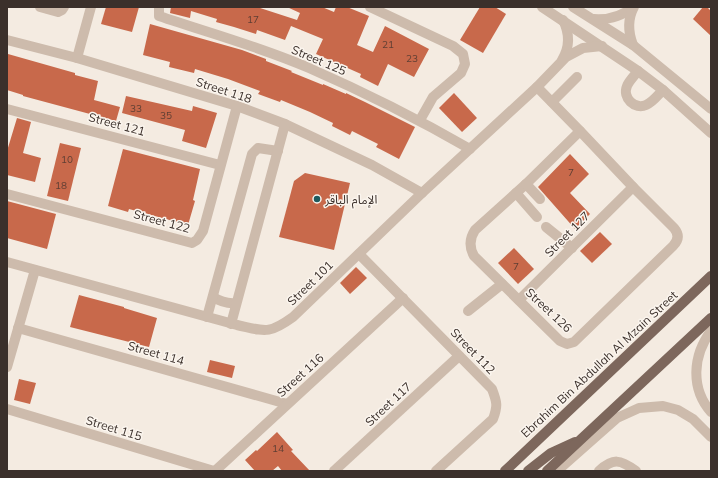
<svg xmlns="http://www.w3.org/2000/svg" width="718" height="478" font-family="Mulish,'Noto Sans Arabic',sans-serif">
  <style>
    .building { fill: #c8694b }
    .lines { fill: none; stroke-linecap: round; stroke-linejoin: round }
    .minor { stroke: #cdbbac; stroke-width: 10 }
    .major { stroke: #7d675c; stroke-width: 10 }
    .poi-dot { fill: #1f5a5e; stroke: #fbf5ee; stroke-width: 1.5 }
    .labels { text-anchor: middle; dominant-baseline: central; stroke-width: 3; stroke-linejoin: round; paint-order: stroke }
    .number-label { font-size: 10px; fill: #5e3e33 }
    .street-label { font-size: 12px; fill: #3b302b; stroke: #fbf5ee }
    .poi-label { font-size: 12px; fill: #3b302b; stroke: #fbf5ee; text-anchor: start }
  </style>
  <rect width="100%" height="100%" fill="#f4ebe1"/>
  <g class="building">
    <polygon points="106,7 139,7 132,32 101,24"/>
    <polygon points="171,7 257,7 297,20 300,13 287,7 322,7 334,12 336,7 347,7 369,16 357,45 373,52 385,26 429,49 414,77 388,64 378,86 360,77 361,74 316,54 323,39 291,26 285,40 257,30 256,34 234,27 216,22 217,19 191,11 190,18 170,13"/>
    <polygon points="480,7 495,7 506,14 483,53 460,40"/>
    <polygon points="703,7 707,7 711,11 711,36 693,19"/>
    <polygon points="150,24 242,50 266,59 266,61 292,71 291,72 323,85 323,84 346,94 346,93 365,102 415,127 399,159 376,147 378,144 352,131 350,135 332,126 333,123 310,112 281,100 280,102 258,94 260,91 228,79 195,69 194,73 169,67 170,62 143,55"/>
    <polygon points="8,54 75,73 75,75 98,81 94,100 120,107 116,121 23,96 23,95 7,90"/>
    <polygon points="454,93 477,118 462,132 439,108"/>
    <polygon points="126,96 192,111 193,106 217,113 206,148 182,141 185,130 122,113"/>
    <polygon points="17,118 31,122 23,153 41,158 35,182 7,175 7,151"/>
    <polygon points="60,143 81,148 68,201 47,196"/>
    <polygon points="123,149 200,169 193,200 195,201 188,225 129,209 128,212 108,206"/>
    <polygon points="570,154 589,174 570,193 590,214 575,229 538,187"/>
    <polygon points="305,173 350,183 334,250 279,237 294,181"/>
    <polygon points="7,201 56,214 47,249 7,238"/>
    <polygon points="600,232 612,244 592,263 580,251"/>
    <polygon points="514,248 534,269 518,284 498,263"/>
    <polygon points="356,267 367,278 350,294 340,283"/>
    <polygon points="79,295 124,307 124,308 157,318 149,347 70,327"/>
    <polygon points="210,360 235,366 232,378 207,372"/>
    <polygon points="19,379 36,383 30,404 14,400"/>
    <polygon points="277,432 293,450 291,451 310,471 282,471 278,466 272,471 255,471 245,460 256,450 257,451"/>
  </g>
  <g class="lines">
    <g class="minor">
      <polyline points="40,7 58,12 62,10 64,7"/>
      <path d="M159,7V16C209,33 261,47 309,68C364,92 418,119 470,149"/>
      <polyline points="370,7 453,46 463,54 465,64 461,73 433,97 420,120"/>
      <polyline points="542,7 638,71 663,90 711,133"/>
      <polyline points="573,7 633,45 711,109"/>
      <path d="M594,19C609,20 621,17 633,7"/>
      <polyline points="7,40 77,58 237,106 285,124 372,165 422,193"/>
      <path d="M633,45C628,32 627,20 634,7"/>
      <polyline points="77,58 91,7"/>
      <path d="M562,60C570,47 570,34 563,20"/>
      <path d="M638,71C634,76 629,81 627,86C622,98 635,110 646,105C653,102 658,95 663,90"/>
      <polyline points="537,87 580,131"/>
      <polyline points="552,102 577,77"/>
      <polyline points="7,109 220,165"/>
      <path d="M580,131L633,187L674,228C679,234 679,240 673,246L574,342L567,344L560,341L474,256C469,247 469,239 475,230L526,184Z"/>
      <polyline points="526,184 540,199"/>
      <polyline points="516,193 537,217"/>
      <polyline points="7,194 192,243 197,240 203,231 237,106"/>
      <polyline points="546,227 572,248"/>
      <path d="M359,254L492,389C497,402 498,406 493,419L436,471"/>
      <path d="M7,262L237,325C265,331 268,335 293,317L422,193L537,87L566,57L583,48L602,46"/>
      <path d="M213,297C221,302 227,304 236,303"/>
      <polyline points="519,300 633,187"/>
      <polyline points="468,311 502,284"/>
      <polyline points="207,317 252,154 258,148 278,151"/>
      <polyline points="231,324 285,124"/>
      <polyline points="18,328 287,404"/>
      <path d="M711,331C693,355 690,388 711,412"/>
      <polyline points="7,367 35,270"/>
      <polyline points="7,409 214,471"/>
      <polyline points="215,471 403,298"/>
      <polyline points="334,471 459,356"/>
      <polyline points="557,471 617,418 639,408 663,406 678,410 693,419 711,437"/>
      <path d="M599,471C613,458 620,459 636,471"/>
    </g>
    <g class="major">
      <polyline points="505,471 711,276"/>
      <polyline points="528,471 551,453 575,442"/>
      <polyline points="547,471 711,318"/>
    </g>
  </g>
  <circle class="poi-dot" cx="317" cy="199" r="4"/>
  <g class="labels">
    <g class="number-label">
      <text x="253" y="19">17</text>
      <text x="388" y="44">21</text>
      <text x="412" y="58">23</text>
      <text x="136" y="108">33</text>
      <text x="166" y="115">35</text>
      <text x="67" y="159">10</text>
      <text x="571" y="172">7</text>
      <text x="61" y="185">18</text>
      <text x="516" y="266">7</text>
      <text x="278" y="448">14</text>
    </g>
    <g class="street-label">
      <text transform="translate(319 60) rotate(23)">Street 125</text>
      <text transform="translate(224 90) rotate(18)">Street 118</text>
      <text transform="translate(117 124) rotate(15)">Street 121</text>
      <text transform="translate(162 221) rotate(15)">Street 122</text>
      <text transform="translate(567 234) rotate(-45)">Street 127</text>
      <text transform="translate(310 283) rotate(-44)">Street 101</text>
      <text transform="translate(549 310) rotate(43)">Street 126</text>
      <text transform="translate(473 351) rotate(46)">Street 112</text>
      <text transform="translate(156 353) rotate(16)">Street 114</text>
      <text transform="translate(599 364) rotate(-43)">Ebrahim Bin Abdullah Al Mzain Street</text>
      <text transform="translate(300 375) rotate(-42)">Street 116</text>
      <text transform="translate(388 404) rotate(-43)">Street 117</text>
      <text transform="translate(114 428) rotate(17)">Street 115</text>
    </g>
    <g class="poi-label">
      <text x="325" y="199">الإمام الباقر</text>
    </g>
  </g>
  <rect width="718" height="478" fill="none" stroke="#3b302b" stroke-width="16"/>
</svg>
